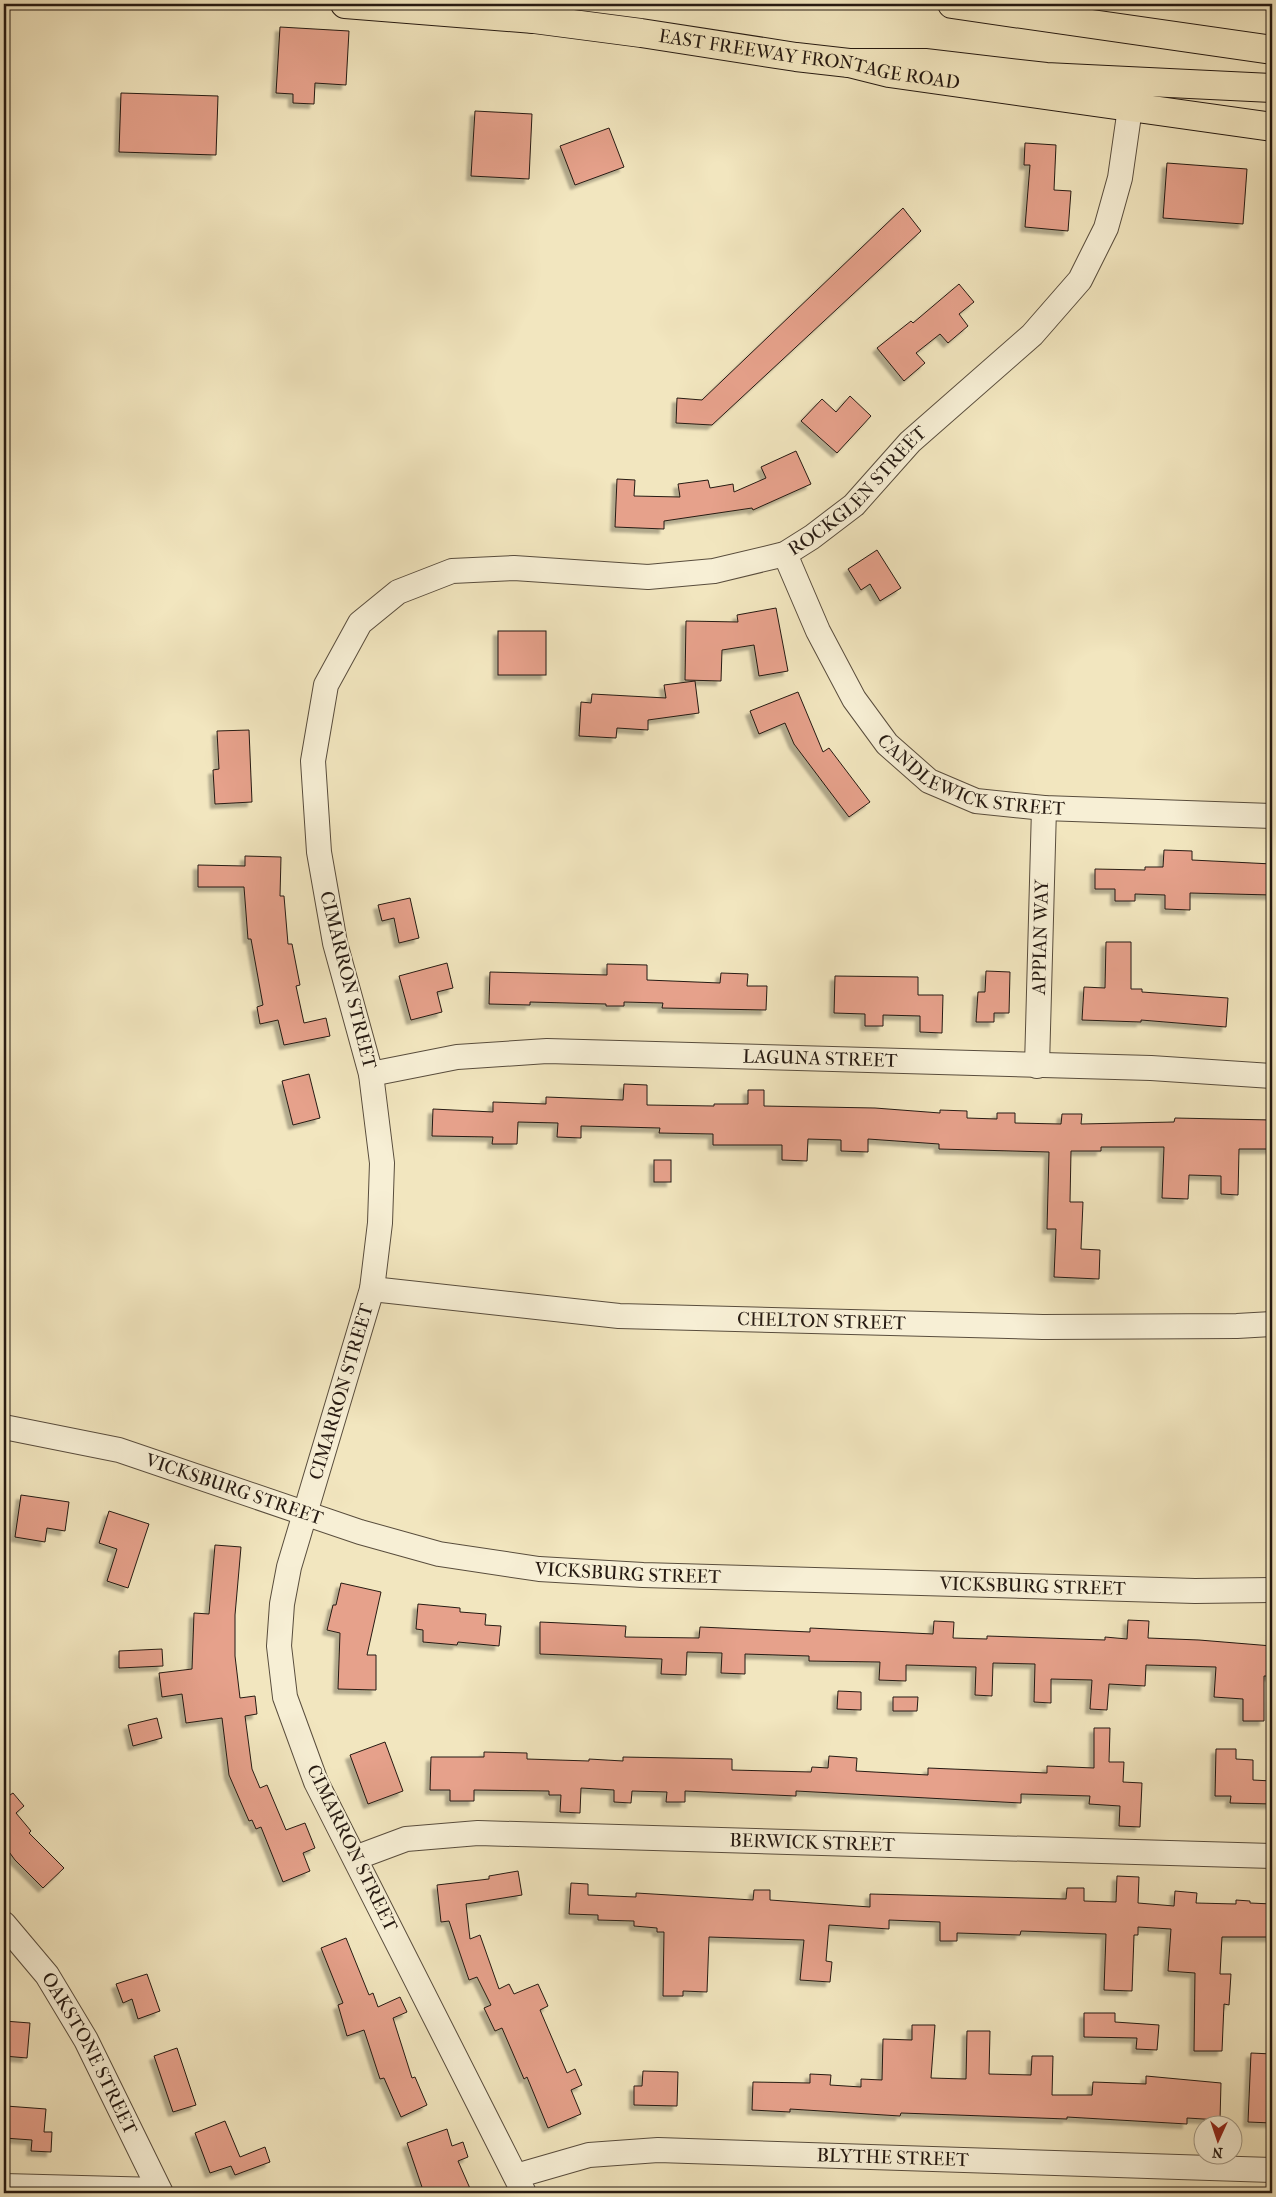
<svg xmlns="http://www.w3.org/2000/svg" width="1276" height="2197" font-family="'IM FELL French Canon',serif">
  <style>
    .building { fill: #e6a18b; stroke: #261a12; filter: url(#shadow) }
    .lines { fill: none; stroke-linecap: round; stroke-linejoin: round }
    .minor-casing { stroke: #594d3d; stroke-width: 26 }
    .major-casing { stroke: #261a12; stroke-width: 30 }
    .highway-casing { stroke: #261a12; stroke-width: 30 }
    .minor { stroke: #f7efd5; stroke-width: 24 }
    .major { stroke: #f2e6bf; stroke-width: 28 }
    .highway { stroke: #f2e6bf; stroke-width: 28 }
    .labels { text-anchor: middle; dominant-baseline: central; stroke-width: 4; stroke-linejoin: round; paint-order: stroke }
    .street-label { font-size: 19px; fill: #261a12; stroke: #f7efd5 }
  </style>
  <defs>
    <filter id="shadow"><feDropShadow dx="-4.5" dy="4.5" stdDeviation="1" flood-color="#0004"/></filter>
  </defs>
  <rect width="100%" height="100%" fill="#f2e6bf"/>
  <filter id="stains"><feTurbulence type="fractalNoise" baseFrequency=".004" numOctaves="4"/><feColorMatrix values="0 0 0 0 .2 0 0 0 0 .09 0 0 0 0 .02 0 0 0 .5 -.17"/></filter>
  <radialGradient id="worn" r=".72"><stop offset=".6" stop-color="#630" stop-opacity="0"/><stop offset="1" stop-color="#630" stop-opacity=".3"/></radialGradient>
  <g class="building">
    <polygon points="280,27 349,31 346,85 315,83 314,104 293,103 293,94 276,93"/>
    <polygon points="121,93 218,96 216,155 119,152"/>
    <polygon points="475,111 532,114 529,179 471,176"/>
    <polygon points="609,128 624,167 575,185 560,146"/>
    <polygon points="1025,143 1056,145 1054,190 1071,191 1068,231 1025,227 1030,165 1024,165"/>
    <polygon points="1167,163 1247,169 1243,224 1163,218"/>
    <polygon points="903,208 921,231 712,425 676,423 677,398 702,400"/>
    <polygon points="959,284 974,302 959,314 968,326 948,343 940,334 916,353 925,363 904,381 877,348 911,321 913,323"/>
    <polygon points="850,396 871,416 837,453 801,421 822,399 836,412"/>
    <polygon points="796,451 811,484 753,510 752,508 664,521 664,529 615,527 617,479 635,480 634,496 680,497 678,484 708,480 710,488 733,484 734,492 766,478 761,467"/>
    <polygon points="877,550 901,588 880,601 870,584 861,590 848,569"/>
    <polygon points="776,608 788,671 759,676 754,645 722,650 721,681 685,680 686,621 738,622 737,615"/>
    <rect x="498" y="631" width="48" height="44"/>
    <polygon points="695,681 699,713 648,720 648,730 617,728 616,738 579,736 581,702 591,703 592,694 666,698 664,685"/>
    <polygon points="798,692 823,752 829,748 870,802 849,817 794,744 785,723 759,734 750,711"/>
    <polygon points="249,730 252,802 215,804 213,770 219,769 217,731"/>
    <polygon points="1164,850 1192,851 1192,860 1272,864 1272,895 1190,893 1190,910 1165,909 1165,895 1135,894 1135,901 1115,901 1115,889 1095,889 1095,869 1145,870 1145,867 1163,867"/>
    <polygon points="245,856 281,857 280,896 284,896 288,944 292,944 300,985 296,986 304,1023 326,1018 330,1036 284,1045 278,1020 260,1024 257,1007 263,1005 251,939 248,939 244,887 198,887 198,865 245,866"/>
    <polygon points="410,898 419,938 399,943 394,918 382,921 378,905"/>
    <polygon points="1106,942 1131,942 1131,989 1142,989 1142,992 1228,998 1226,1027 1141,1020 1141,1022 1082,1020 1084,987 1105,988"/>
    <polygon points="447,963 453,988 437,992 442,1012 411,1020 399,976"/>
    <polygon points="607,964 647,965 647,980 720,983 721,973 748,974 747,986 767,986 766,1010 662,1008 663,1003 624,1002 624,1006 606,1006 606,1004 530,1002 530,1005 489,1004 490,972 607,975"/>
    <polygon points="986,971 1010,972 1009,1013 994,1013 994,1022 976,1022 978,992 985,992"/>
    <polygon points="835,976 918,977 918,995 943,995 942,1033 920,1032 920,1016 883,1015 883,1026 865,1026 865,1014 834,1013"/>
    <polygon points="309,1074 320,1118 293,1125 282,1081"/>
    <polygon points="624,1084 647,1085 647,1105 714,1106 714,1104 748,1104 748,1090 764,1090 764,1106 875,1108 940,1113 940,1110 967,1111 967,1118 997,1119 997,1113 1015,1113 1015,1123 1061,1124 1062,1114 1082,1114 1081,1124 1174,1122 1175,1118 1272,1120 1272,1149 1239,1149 1238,1195 1221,1194 1221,1176 1189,1175 1188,1199 1162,1198 1164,1147 1101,1147 1101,1151 1071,1151 1070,1202 1083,1202 1081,1249 1100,1250 1099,1279 1054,1277 1056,1229 1047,1229 1049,1152 939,1149 939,1144 868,1139 868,1152 841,1151 841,1140 808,1139 807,1161 782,1160 782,1145 713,1145 713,1134 659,1133 660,1128 581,1126 581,1138 557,1137 558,1123 518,1122 517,1144 492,1144 493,1137 432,1136 433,1109 493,1112 493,1102 546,1104 546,1097 623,1100"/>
    <rect x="654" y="1160" width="17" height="22"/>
    <polygon points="21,1495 69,1502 65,1531 47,1528 45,1542 15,1537"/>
    <polygon points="109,1511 149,1524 128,1588 107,1581 117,1549 99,1543"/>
    <polygon points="215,1545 241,1547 235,1615 235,1656 240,1698 255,1696 257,1714 245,1716 252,1769 260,1788 267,1785 286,1830 305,1823 315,1848 303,1853 310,1871 283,1882 261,1827 256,1829 252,1820 249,1821 229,1775 222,1718 186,1723 182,1694 162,1697 159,1673 192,1669 194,1613 209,1614"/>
    <polygon points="341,1583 381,1592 367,1655 376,1655 376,1690 338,1689 340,1633 327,1630 333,1605 336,1605"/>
    <polygon points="418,1604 460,1608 460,1612 486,1614 485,1625 501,1626 499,1646 458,1642 457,1645 423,1642 423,1630 416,1629"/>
    <polygon points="1128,1620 1149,1621 1148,1638 1199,1640 1272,1646 1272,1676 1264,1676 1264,1721 1243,1721 1243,1699 1214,1697 1216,1667 1146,1665 1145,1686 1109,1684 1107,1710 1090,1709 1092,1680 1051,1679 1051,1703 1034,1702 1035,1664 993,1663 992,1696 975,1695 976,1667 906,1665 906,1681 879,1680 880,1662 809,1661 809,1656 745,1654 745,1674 721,1673 722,1653 687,1652 686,1675 661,1674 662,1659 540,1654 540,1622 626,1626 625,1637 699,1638 700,1627 810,1632 810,1628 933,1634 934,1621 954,1622 953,1638 987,1639 987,1636 1105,1640 1105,1637 1127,1639"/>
    <polygon points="162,1649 163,1666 119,1668 119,1651"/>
    <polygon points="838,1691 861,1692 861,1710 837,1709"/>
    <polygon points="893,1697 918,1697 917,1711 893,1711"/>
    <polygon points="157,1718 162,1738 133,1746 128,1725"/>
    <polygon points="1094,1728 1110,1728 1109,1762 1124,1762 1123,1782 1142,1783 1140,1827 1119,1826 1120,1806 1089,1804 1090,1796 1021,1794 1021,1803 796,1791 796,1796 685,1791 685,1802 666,1802 667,1792 632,1791 631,1803 614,1802 614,1790 581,1788 580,1813 560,1812 561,1795 549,1795 549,1791 474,1790 474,1801 450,1801 450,1790 430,1790 431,1757 484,1757 484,1752 527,1753 527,1759 589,1761 589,1759 623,1761 623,1757 732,1759 732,1770 811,1772 812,1767 828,1768 829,1756 857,1758 856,1771 928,1775 928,1768 1047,1773 1047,1766 1094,1768"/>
    <polygon points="385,1742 403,1791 368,1804 350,1755"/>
    <polygon points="1216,1749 1236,1749 1236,1759 1253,1760 1253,1780 1272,1781 1272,1804 1230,1803 1231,1796 1215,1796"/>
    <polygon points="13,1793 24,1806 16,1813 31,1831 29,1833 64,1868 43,1888 15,1860 4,1845 4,1799"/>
    <polygon points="518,1871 522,1895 466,1904 470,1939 480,1935 499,1989 509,1984 514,1994 538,1984 548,2006 540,2010 567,2073 575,2069 582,2085 571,2090 581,2114 548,2128 527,2077 524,2079 502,2028 495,2031 484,2008 491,2005 477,1977 469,1980 449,1921 441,1922 437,1885 489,1879 489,1876"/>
    <polygon points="1117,1876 1139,1877 1138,1903 1174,1906 1175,1891 1197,1893 1196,1903 1236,1904 1236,1900 1250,1901 1250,1903 1272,1904 1272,1937 1222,1937 1220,1974 1231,1974 1229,2005 1224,2004 1222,2051 1194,2051 1195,1973 1168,1971 1171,1929 1138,1927 1138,1935 1134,1935 1132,1991 1104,1990 1106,1934 1021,1931 1020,1935 957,1933 957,1941 940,1941 940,1922 889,1920 889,1929 829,1925 826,1961 832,1962 830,1982 800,1980 804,1940 709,1937 707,1992 683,1991 683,1996 663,1996 664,1932 657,1932 657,1928 634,1926 634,1921 598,1920 598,1915 569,1914 571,1883 588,1884 588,1895 636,1897 636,1893 753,1900 754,1890 770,1890 770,1900 870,1907 870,1894 1066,1899 1067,1888 1084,1888 1084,1901 1116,1902"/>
    <polygon points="346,1938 369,1995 373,1993 378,2007 400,1997 407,2012 393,2018 412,2078 415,2077 427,2105 401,2117 384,2078 380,2079 364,2030 347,2036 338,2005 343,2003 321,1948"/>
    <polygon points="147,1974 160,2011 138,2019 132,1999 123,2003 116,1984"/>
    <polygon points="1084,2013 1115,2013 1115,2022 1159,2025 1157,2050 1136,2049 1137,2038 1084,2037"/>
    <polygon points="4,2021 30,2023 27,2058 4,2056"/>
    <polygon points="912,2025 935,2025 931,2078 966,2079 967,2031 990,2031 989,2074 1031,2075 1032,2056 1053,2056 1052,2095 1092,2095 1093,2082 1146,2084 1146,2076 1221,2083 1220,2120 1187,2118 1187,2124 1067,2117 1067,2119 901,2113 900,2116 790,2109 790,2112 752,2110 753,2082 810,2083 810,2074 831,2075 830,2085 861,2087 861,2079 882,2080 883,2039 912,2040"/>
    <polygon points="177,2048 196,2105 173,2112 154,2056"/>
    <polygon points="1251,2053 1272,2054 1272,2123 1248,2122"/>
    <polygon points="643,2071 678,2072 677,2106 634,2105 634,2086 642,2086"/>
    <polygon points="6,2106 46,2109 44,2132 52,2132 51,2152 31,2151 32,2140 4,2138"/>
    <polygon points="225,2121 240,2157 265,2147 270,2162 235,2175 231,2166 210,2173 195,2133"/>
    <polygon points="447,2129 452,2146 463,2142 468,2157 458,2161 472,2193 424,2193 407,2143"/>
  </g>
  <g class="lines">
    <g class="minor-casing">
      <g id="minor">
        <path id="s1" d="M785,554L818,631L854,699L887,744L929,781L976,801L1044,808L1272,816"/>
        <path id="s2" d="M1037,1066L1044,808"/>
        <path id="s3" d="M371,1074L457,1057L547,1051L1151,1068L1272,1076"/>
        <path id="s4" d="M372,1289L619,1316L1043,1327L1237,1326L1272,1324"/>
        <path id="s5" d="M4,1427L119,1450L360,1532L439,1554L539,1569L643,1575L1195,1591L1272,1590"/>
        <path id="s6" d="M355,1858L406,1839L478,1833L1272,1856"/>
        <path id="s7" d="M4,1924L47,1975L86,2040L161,2193"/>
        <path id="s8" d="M516,2176L589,2155L658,2150L1272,2170"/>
        <polyline points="4,2186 159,2190"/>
        <path id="s9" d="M524,2193L316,1782L285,1697L279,1646L282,1604L289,1567L372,1289L380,1223L382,1163L371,1074L335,943L319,852L313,761L326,685L360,623L398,592L452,571L514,568L648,577L714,571L785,554L812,537L854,505L910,442L1032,335L1080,280L1106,228L1120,178L1130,108"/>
      </g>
    </g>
    <g class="major-casing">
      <g id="major">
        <path id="s10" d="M345,4L534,19L641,33L796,57L849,63L889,73L1272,127"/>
      </g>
    </g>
    <g class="highway-casing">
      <g id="highway">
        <polyline points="457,4 534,19"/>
        <polyline points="952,4 1272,50"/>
        <polyline points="849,63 925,63 1046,77 1272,88"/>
      </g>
    </g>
    <use href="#minor" class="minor"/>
    <use href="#major" class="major"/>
    <use href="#highway" class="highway"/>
  </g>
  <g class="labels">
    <g class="street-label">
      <text stroke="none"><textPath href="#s10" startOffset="468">EAST FREEWAY FRONTAGE ROAD</textPath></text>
      <text stroke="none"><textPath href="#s9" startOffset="2195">ROCKGLEN STREET</textPath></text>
      <text stroke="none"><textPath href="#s1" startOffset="310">CANDLEWICK STREET</textPath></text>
      <text stroke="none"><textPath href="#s2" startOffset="129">APPIAN WAY</textPath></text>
      <text transform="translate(348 980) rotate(76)">CIMARRON STREET</text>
      <text stroke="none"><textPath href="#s3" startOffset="451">LAGUNA STREET</textPath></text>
      <text stroke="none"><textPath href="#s4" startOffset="451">CHELTON STREET</textPath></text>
      <text stroke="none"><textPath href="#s9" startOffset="865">CIMARRON STREET</textPath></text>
      <text stroke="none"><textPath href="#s5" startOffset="239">VICKSBURG STREET</textPath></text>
      <text stroke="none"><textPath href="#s5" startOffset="644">VICKSBURG STREET</textPath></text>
      <text stroke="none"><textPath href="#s5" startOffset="1049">VICKSBURG STREET</textPath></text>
      <text stroke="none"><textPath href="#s6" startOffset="461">BERWICK STREET</textPath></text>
      <text transform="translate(352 1848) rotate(64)">CIMARRON STREET</text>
      <text stroke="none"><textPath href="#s7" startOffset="156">OAKSTONE STREET</textPath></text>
      <text stroke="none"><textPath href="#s8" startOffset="380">BLYTHE STREET</textPath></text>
    </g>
  </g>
  <rect width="1276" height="2197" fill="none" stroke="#f2e6bf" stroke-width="20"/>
  <rect x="5" y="5" width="1266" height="2187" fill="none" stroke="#261a12" stroke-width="2.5"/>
  <rect x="10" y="10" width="1256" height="2177" fill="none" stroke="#261a12"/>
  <g transform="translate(1218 2140) rotate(183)"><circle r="24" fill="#f7efd5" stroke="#a39a87"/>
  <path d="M0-4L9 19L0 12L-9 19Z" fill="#8f2418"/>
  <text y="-8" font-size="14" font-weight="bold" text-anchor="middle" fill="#261a12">N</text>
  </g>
  <rect width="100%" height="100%" filter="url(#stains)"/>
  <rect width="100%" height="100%" fill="url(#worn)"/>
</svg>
